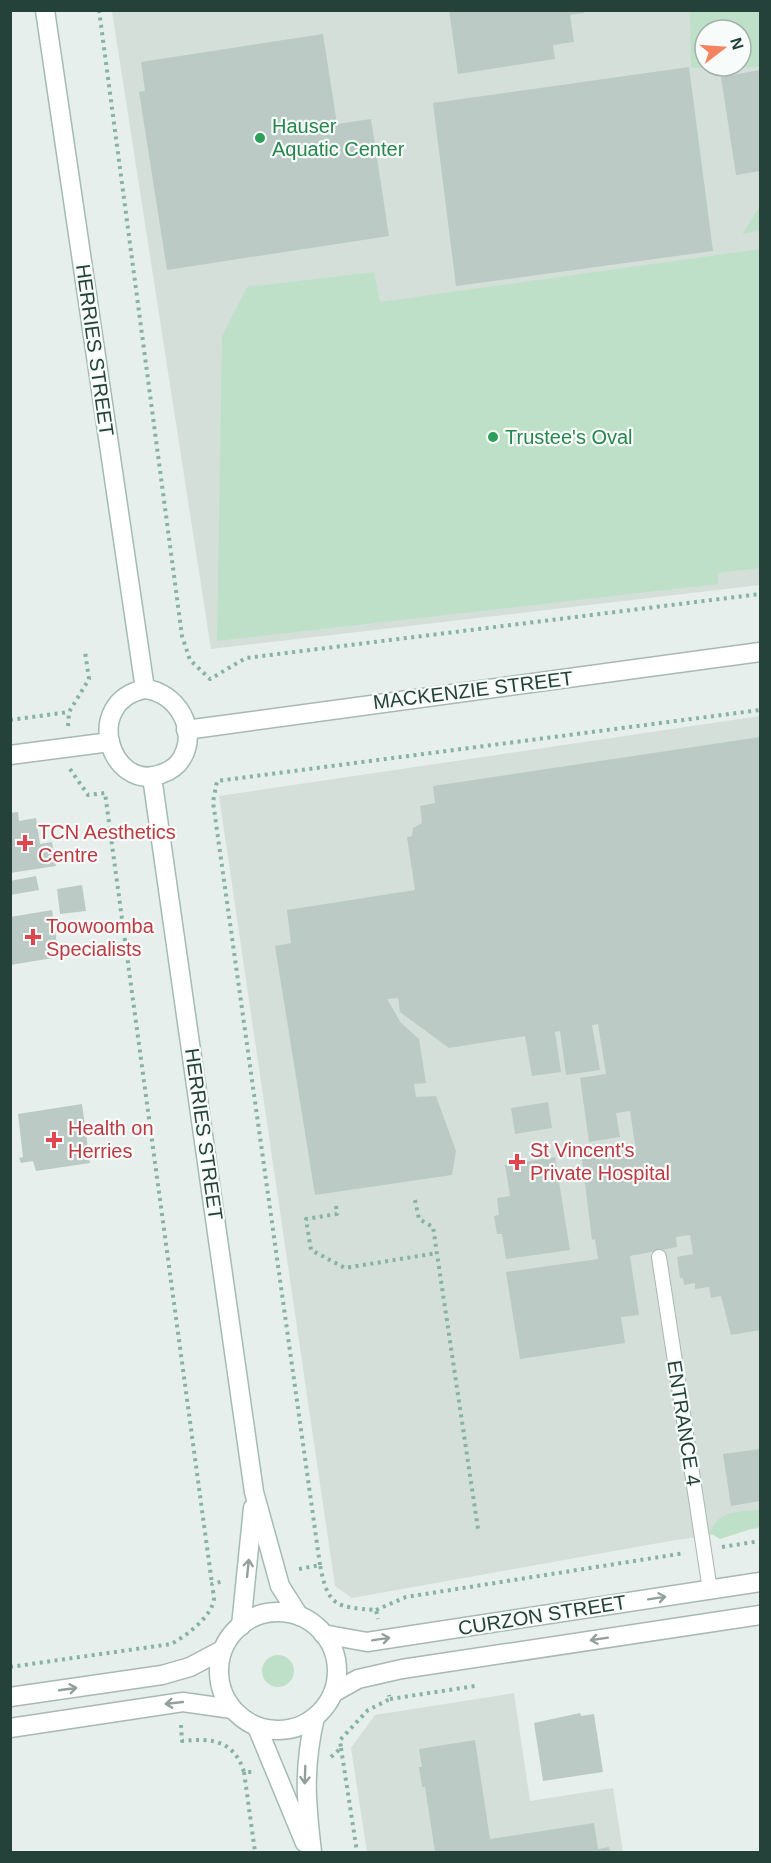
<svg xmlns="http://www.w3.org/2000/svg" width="771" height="1863" font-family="Helvetica,sans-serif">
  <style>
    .built { fill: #d4dfda; fill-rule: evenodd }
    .green { fill: #bfe0c8; fill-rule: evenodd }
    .building { fill: #bbcac4 }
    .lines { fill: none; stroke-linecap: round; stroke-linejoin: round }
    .service-casing { stroke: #a8b8b2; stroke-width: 16 }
    .minor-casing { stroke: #a8b8b2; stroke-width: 21 }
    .tertiary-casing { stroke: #a8b8b2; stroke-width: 21 }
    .secondary-casing { stroke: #a4bbb3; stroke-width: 21 }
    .path { stroke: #86b3a5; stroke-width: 4; stroke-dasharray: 3 4.5; stroke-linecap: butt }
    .service { stroke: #fff; stroke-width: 14 }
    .minor { stroke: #fff; stroke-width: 18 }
    .tertiary { stroke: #fff; stroke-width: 18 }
    .secondary { stroke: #fff; stroke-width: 18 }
    .oneway { stroke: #92a09c }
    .leisure-dot { fill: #2e9e5b; stroke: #f7fbf9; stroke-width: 2 }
    .health-dot { fill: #e0444e; stroke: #f7fbf9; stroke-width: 2 }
    .labels { text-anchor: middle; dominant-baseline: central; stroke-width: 4.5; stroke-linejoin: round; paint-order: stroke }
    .leisure-label { font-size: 20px; fill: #27864d; stroke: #f7fbf9; text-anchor: start }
    .street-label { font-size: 20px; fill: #24423a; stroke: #f7fbf9 }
    .health-label { font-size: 20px; fill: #be3a42; stroke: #f7fbf9; text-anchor: start }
  </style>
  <rect width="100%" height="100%" fill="#e6efeb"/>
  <g class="built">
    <path d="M112,11H760V585L211,649ZM705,30H741V66H705Z"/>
    <polygon points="760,716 760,1528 670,1541 352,1598 335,1586 219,796"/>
    <polygon points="514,1693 530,1801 613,1788 623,1852 367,1852 351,1748 375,1715"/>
  </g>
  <g class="green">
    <path d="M690,11H760V67L691,68ZM705,30H741V66H705Z"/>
    <polygon points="760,206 760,230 743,234 743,233"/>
    <polygon points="760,249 760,568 718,573 718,584 217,641 222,336 247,287 374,272 380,302"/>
    <path d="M760,1510V1526L720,1539L710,1533C717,1510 739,1512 760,1510Z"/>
    <circle cx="278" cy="1671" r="16"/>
  </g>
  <g class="building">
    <polygon points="449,10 584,10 584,13 570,15 574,42 553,45 555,59 458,74"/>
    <polygon points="323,34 337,124 371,119 389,236 167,270 139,92 145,91 141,62"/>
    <polygon points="689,67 713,251 456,286 433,103"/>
    <polygon points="760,70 760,171 736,175 721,77"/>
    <polygon points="760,737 760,1330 731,1335 721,1296 711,1298 709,1287 695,1289 695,1283 684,1285 683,1278 680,1278 677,1257 693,1254 690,1235 676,1237 677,1247 630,1256 639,1315 621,1317 625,1343 520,1359 506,1272 598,1259 595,1239 592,1240 582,1159 636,1151 630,1111 616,1113 620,1137 589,1142 580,1078 606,1074 598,1024 592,1025 600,1070 566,1075 560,1031 555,1032 561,1072 532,1076 525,1036 449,1048 400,1012 398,998 387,999 401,1023 419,1039 426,1083 414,1084 416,1097 436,1096 456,1151 452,1175 315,1195 275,946 291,943 287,910 415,890 407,837 412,836 413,828 422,823 420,806 435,803 433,786"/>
    <polygon points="18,812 19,821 36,818 40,844 52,842 56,866 10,873 10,813"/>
    <polygon points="36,876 39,890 10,895 10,881"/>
    <polygon points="82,885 86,911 60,914 57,889"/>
    <polygon points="52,910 59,957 10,965 10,917"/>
    <polygon points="548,1102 552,1128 515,1134 511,1108"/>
    <polygon points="82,1104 90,1163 36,1171 33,1161 21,1163 19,1158 23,1157 18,1114"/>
    <polygon points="555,1157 570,1250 506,1259 502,1234 497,1234 494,1216 499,1215 497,1198 510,1196 505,1165"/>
    <polygon points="760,1449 760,1501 731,1506 723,1454"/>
    <polygon points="580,1713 581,1716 594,1714 603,1772 543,1781 534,1723"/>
    <polygon points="475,1740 490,1839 594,1823 598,1849 609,1847 610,1852 435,1852 425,1787 422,1787 419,1767 422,1767 419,1749"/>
  </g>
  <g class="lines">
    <g class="service-casing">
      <polyline id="service" points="659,1257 710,1590"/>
    </g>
    <g class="minor-casing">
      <g id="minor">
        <polyline points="323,1634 367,1642 760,1582"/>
        <polyline points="333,1693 358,1679 402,1669 760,1615"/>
        <polyline points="10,1697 162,1675 190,1667 222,1650"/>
        <polyline points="10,1728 183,1702 232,1709"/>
      </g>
    </g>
    <g class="tertiary-casing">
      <g id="tertiary">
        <polyline points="186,730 760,652"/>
        <polyline points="10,755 110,742"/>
      </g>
    </g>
    <g class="secondary-casing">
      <g id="secondary">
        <polyline points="45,10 145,689"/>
        <path d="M145,689C176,692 199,729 182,758C177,767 170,771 161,774C111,793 81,702 145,689Z"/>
        <polyline points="152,777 254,1492 280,1586 299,1616"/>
        <circle cx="278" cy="1671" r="59"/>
        <polyline points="241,1626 253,1508"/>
        <polyline points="257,1727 305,1843"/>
        <path d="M312,1852C306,1801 303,1769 315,1717"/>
      </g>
    </g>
    <g class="path">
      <polyline points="99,10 182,636 190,660 210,679 246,658 760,594"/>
      <polyline points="10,720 69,712"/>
      <polyline points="68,726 69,712 89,679 85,652"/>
      <polyline points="70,769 88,795 105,793 212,1584"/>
      <polyline points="415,1200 419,1219 433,1227 478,1529"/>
      <polyline points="336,1206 337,1214 306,1219 311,1250 345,1268 437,1253"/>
      <polyline points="722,1547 760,1541"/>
      <polyline points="320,1565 213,802 217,781 760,710"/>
      <path d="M299,1569L320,1565C328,1607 336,1607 376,1610L378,1619"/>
      <polyline points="376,1610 406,1597 685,1553"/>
      <path d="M10,1667L171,1644C185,1637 213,1616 214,1598C214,1594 212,1588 212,1584L224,1581"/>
      <polyline points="390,1699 475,1686"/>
      <path d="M181,1725L182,1741C212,1738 234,1740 244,1772H253"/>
      <polyline points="341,1748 357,1852"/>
      <polyline points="331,1757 341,1748 340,1740 368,1710 390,1699 389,1695"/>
      <polyline points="244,1772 255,1852"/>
    </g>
    <use href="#service" class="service"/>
    <use href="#minor" class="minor"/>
    <use href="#tertiary" class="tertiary"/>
    <use href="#secondary" class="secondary"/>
  </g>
  <defs><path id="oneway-shaft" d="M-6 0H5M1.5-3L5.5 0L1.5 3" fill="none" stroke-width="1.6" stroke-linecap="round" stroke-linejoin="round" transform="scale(1.5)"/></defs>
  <g class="oneway">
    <use href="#oneway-shaft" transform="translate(248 1568) rotate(-84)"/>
    <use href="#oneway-shaft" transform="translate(657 1598) rotate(-9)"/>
    <use href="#oneway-shaft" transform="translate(381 1639) rotate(-9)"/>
    <use href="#oneway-shaft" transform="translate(599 1639) rotate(171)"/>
    <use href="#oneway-shaft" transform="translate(68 1689) rotate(-8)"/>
    <use href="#oneway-shaft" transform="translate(174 1703) rotate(174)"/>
    <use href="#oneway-shaft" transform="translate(305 1775) rotate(92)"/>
  </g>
  <g class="leisure-dot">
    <circle cx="260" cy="138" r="6"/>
    <circle cx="493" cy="437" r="6"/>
  </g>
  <g class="health-dot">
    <path d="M22 834h6v6h6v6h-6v6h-6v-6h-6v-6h6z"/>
    <path d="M30 928h6v6h6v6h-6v6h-6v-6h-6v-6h6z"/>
    <path d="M51 1131h6v6h6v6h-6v6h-6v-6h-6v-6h6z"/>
    <path d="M514 1153h6v6h6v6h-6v6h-6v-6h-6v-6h6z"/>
  </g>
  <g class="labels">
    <g class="leisure-label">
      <text x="272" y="126">Hauser<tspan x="272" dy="23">Aquatic Center</tspan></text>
      <text x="505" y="437">Trustee's Oval</text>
    </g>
    <g class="street-label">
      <text transform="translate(95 350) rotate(82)">HERRIES STREET</text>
      <text transform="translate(473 690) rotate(-7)">MACKENZIE STREET</text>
      <text transform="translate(204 1134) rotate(82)">HERRIES STREET</text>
      <text transform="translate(684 1423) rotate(81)">ENTRANCE 4</text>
      <text transform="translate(542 1615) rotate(-9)">CURZON STREET</text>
    </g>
    <g class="health-label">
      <text x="38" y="832">TCN Aesthetics<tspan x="38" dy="23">Centre</tspan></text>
      <text x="46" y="926">Toowoomba<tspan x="46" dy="23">Specialists</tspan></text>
      <text x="68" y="1128">Health on<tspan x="68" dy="23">Herries</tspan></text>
      <text x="530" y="1150">St Vincent's<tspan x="530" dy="23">Private Hospital</tspan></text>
    </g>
  </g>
  <rect width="771" height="1863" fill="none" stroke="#24423a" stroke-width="24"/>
  <g transform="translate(723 48) rotate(73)"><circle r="28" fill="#f7fbf9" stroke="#a3b1ad" stroke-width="1.5"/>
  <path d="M0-4.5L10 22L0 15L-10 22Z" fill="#f4845f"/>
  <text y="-9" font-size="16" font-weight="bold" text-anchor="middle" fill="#24423a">N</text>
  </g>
</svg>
